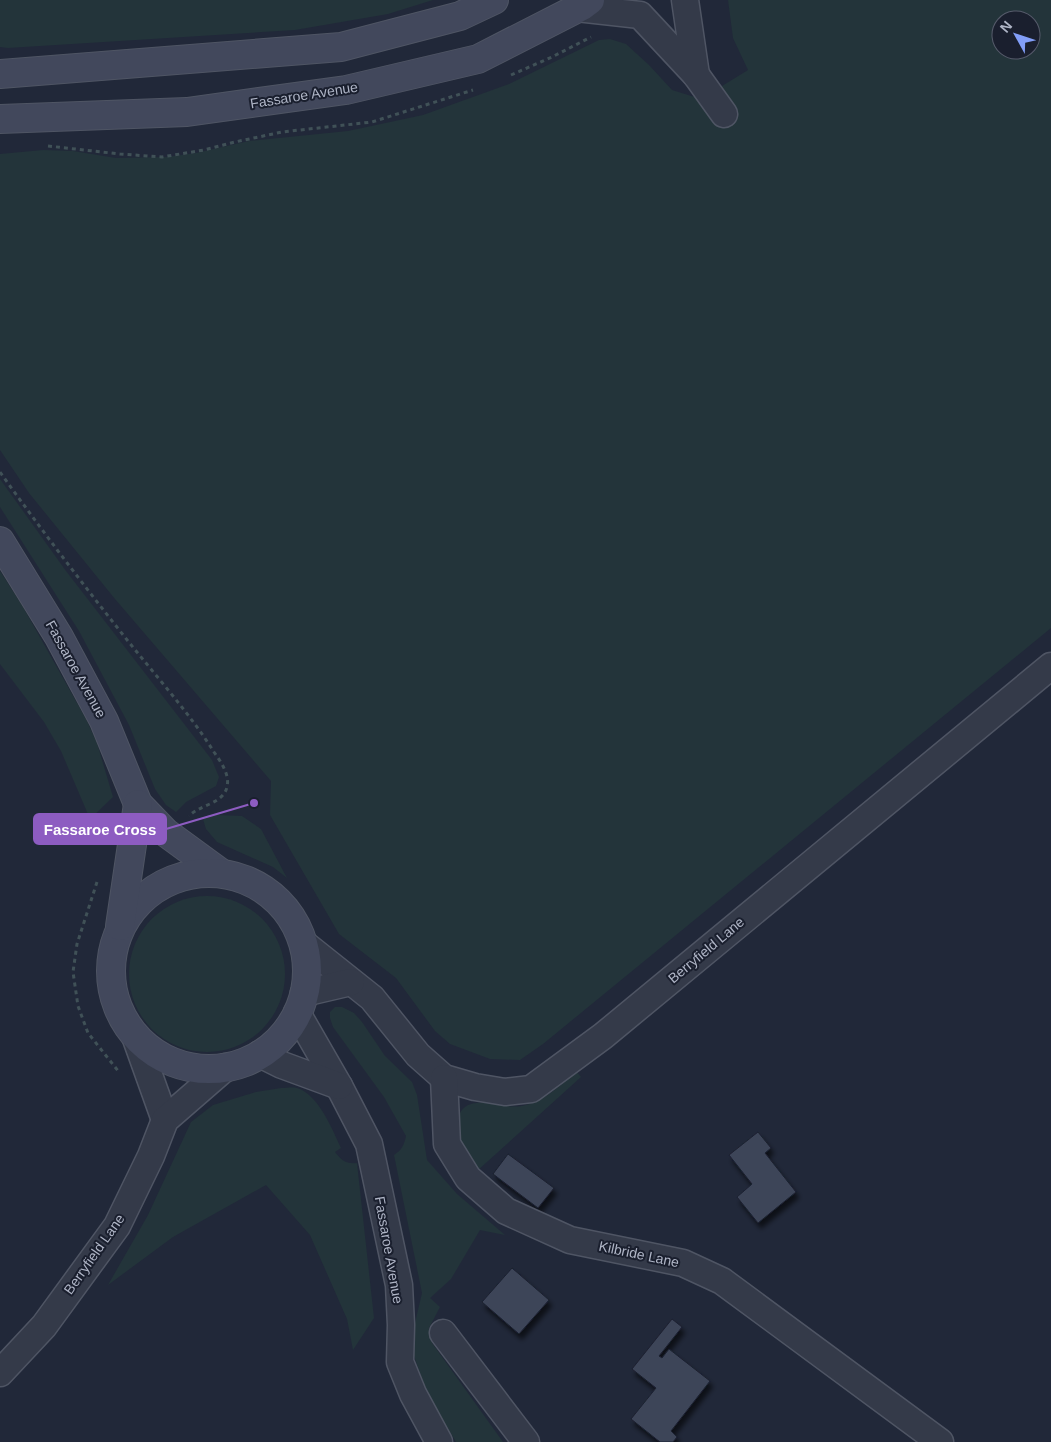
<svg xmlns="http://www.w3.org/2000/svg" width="1051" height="1442" font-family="Arial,sans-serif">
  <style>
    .green { fill: #23343a; fill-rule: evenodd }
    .building { fill: #3d4559; stroke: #1c2130; filter: url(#shadow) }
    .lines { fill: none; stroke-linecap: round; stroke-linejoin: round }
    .street-casing { stroke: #4f5564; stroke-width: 29 }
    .secondary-casing { stroke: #4f5564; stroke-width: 30 }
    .path { stroke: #405157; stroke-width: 3; stroke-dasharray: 4 4; stroke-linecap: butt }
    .street { stroke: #343a49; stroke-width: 26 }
    .secondary { stroke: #42485c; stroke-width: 28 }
    .labels { text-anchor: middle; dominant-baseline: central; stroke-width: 4; stroke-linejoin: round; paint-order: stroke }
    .street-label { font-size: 14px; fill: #afb5c6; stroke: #1a1f2e }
    .leader { fill: none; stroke: #8d5cc1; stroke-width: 2 }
    .callout-dot { fill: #8d5cc1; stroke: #1a1f2e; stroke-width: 2 }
    .callout { fill: #8d5cc1; stroke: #8d5cc1; stroke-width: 2 }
    .callout-label { font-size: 15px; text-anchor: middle; font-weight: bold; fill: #fff }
  </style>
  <defs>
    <filter id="shadow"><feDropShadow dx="3" dy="5.5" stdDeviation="2.5" flood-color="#0009"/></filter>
  </defs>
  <rect width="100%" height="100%" fill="#212839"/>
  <g class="green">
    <polygon points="0,0 433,0 388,14 295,30 8,48 0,47"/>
    <path d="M728,0H1051V628L543,1044L520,1060L490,1059L450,1044L435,1031L396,978L339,934L270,815L271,781L115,599L29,493L0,450V154L43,150L73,151L116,158L167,157L196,153L249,141L348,131L423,115L509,84L599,40L610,39L626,44L649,65L672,90L701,99L748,70L733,38ZM1001,20H1031V50H1001Z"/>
    <polygon points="0,479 66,571 212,760 219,777 216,786 186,802 176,812 166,805 155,789 129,725 79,631 0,507"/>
    <polygon points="0,571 23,607 86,719 97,743 113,797 90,819 61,751 44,722 0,664"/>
    <polygon points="216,815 242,816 261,829 287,878 273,867 217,842 206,829 203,819"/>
    <circle cx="207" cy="974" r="78"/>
    <path d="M335,1007H342L354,1013L362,1022L385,1056L412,1082L417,1095L427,1160L457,1194L505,1235L480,1230L451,1279L430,1298L440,1307L429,1328L432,1343L503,1442H456L427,1393L413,1353L414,1327L422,1293L394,1155C402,1150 404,1145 406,1136L384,1097L333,1027L330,1018V1012Z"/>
    <path d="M577,1072L581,1077L477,1171C472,1164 466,1157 462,1149C460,1145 460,1139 459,1134C455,1114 462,1101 485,1103C499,1104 512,1109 526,1105C545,1101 562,1083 577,1072Z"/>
    <path d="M281,1088C286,1088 293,1087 297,1088C319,1095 332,1129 341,1148L335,1152C342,1161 346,1164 357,1163L374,1318L353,1350L347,1319L310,1235L266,1185L173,1237L108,1285L148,1215L191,1122L213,1105L256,1092Z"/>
  </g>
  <g class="building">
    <polygon points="758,1132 771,1148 765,1153 796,1192 758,1223 737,1197 752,1184 729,1155"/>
    <polygon points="508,1154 554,1188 538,1208 493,1174"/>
    <polygon points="512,1268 549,1300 519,1334 482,1302"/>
    <polygon points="672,1319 682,1327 659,1356 662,1358 669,1349 710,1381 671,1431 677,1437 673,1442 660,1442 631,1419 656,1388 632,1369"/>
  </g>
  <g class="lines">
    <g class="street-casing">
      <g id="street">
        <polyline points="685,0 696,75"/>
        <polyline points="577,8 640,15 696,75 724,114"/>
        <polyline points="303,943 372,998 418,1055 444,1078 475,1087 505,1092 531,1089 603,1036 1051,666"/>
        <polyline points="304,993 351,982"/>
        <polyline points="297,1013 339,1086 369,1144 399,1285 401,1325 400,1362 413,1394 439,1442"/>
        <polyline points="135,1036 165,1120"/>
        <polyline points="260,1054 282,1065 339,1086"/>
        <polyline points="444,1078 447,1144 468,1178 506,1211 570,1240 683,1263 722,1281 940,1442"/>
        <polyline points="443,1333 526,1442"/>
        <polyline points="0,1373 44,1326 117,1226 151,1156 165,1120 226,1067"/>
      </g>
    </g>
    <g class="secondary-casing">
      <g id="secondary">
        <polyline points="0,74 341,47 460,16 494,0"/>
        <polyline points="0,119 187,112 346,90 478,59 582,6 590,0"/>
        <polyline points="0,541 59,637 104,721 138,804 165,832 221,873"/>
        <circle cx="209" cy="971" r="98"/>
        <polyline points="120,926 138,804"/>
      </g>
    </g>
    <g class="path">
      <polyline points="511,75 552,57 591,37"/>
      <polyline points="48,146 120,154 162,157 204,150 235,142 282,132 372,122 473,90"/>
      <path d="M0,472C40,528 81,582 124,636C154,674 188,711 214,752C221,762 230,775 227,787C223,804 199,805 189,816"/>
      <polyline points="97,882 77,944 73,972 78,1006 88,1033 119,1072"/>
    </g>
    <use href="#street" class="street"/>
    <use href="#secondary" class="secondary"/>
  </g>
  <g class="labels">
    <g class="street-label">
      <text transform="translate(304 95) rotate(-9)">Fassaroe Avenue</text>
      <text transform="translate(76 669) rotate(61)">Fassaroe Avenue</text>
      <text transform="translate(706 950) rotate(-40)">Berryfield Lane</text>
      <text transform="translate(389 1250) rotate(80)">Fassaroe Avenue</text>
      <text transform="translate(94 1254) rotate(-55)">Berryfield Lane</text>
      <text transform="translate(639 1254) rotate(12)">Kilbride Lane</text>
    </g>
  </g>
  <path class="leader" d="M254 803L166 829"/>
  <circle class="callout-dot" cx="254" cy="803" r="5"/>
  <rect class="callout" x="34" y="814" width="132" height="30" rx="5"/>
  <g class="callout-label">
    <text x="100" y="835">Fassaroe Cross</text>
  </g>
  <g transform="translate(1016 35) rotate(310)"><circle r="24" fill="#1a1f2e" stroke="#565b6b"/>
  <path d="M0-4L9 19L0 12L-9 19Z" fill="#829ef8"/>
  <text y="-8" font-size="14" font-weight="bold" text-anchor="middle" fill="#afb5c6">N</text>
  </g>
</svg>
